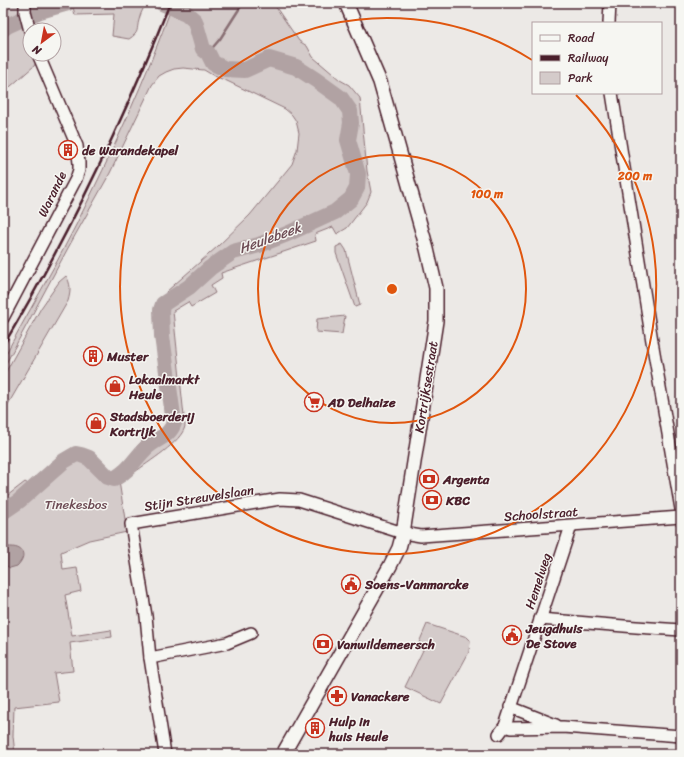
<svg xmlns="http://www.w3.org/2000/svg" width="684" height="757" font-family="Sriracha,sans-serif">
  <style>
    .green { fill: #d4cbca; stroke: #8f757a }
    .water { fill: #b1a2a3; stroke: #886e73 }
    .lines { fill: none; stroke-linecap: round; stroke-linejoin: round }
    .stream { stroke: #886e73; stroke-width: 2.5 }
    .river { stroke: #b1a2a3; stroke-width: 16 }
    .minor-casing { stroke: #4a1f2b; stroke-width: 14 }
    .tertiary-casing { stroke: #4a1f2b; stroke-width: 16 }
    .minor { stroke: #f6f6f2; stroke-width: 11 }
    .tertiary { stroke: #f6f6f2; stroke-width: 13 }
    .rail { stroke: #4a1f2b; stroke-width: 2.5 }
    .ring { fill: none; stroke: #e0560e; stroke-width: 2 }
    .labels { text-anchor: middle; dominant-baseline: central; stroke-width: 3; stroke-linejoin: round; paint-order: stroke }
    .poi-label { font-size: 13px; font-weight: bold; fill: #4a1f2b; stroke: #f6f6f2; text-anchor: start }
    .street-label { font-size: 13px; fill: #4a1f2b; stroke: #f6f6f2 }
    .park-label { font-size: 13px; fill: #6c4a53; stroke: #f6f6f2 }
    .water-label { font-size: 14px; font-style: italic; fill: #6e4d55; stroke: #f6f6f2 }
    .centre { fill: #e0560e; stroke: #f6f6f2; stroke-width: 2 }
    .ring-label { font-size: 12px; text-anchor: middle; font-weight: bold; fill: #e0560e; stroke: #f6f6f2; stroke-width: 3; stroke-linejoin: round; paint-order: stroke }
  </style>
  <rect width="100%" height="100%" fill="#ece9e6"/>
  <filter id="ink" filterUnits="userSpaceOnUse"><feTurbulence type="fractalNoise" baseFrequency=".025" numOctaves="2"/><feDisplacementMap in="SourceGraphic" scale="8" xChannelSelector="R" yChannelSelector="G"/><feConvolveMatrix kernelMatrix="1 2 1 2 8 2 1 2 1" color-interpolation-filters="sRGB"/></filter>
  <g filter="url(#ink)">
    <g class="green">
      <polygon points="3,3 21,3 20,15 3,26"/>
      <path d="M72,3H146L151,4L144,7C142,11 140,15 139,20C136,30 140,32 129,39L112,36L114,14L75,15Z"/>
      <path d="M173,3H273L299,41L307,46L313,57L340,80L349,85L360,98L367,171L371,192L367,202L347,228L337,234L333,227L315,234L316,241L221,273L222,278L211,285L215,293L191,307L188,302L173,311L185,426C182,442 148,462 135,472L131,471L126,466C129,457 135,448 142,441C151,434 163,433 167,422L164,373L154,317L166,316L165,306C174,297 185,293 195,286C204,279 213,268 223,262C234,255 250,253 263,248C293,237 332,221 354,197C368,183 358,162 352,146C349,138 355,128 355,119C354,94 304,67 283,60C278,59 270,56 265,57C249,60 241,73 222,65C205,57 205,37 199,21L194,26V34L198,48L211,64L220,70L234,74H244L268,64L285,66L304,74L330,91L343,104L347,112L348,119L346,139L354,164L357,180L354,188L351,194L340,206L317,219L282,233L222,253L191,282L168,297L166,292L217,247L250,215L292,164L297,150L299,133L296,121L292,115L285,109L227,81L214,76L204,70L183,68L174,69L166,72L159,76L152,85L110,173L68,248L3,369V359C27,314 53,271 76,225C112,153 146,79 173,3Z"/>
      <polygon points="21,21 30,43 30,54 34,54 37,61 34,66 3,93 3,33"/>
      <polygon points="342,244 346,250 360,305 355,307 336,253 336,247"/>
      <path d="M66,276C71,284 71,291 68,301L3,413V377L41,308L59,282Z"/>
      <polygon points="345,316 342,334 316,332 317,319"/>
      <polygon points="78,458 84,459 109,484 112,484 119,481 127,532 89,540 61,552 63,570 77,568 81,591 65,595 72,636 111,630 112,637 70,643 73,671 54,673 59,702 14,707 13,736 15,754 3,754 3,517 64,466 72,460"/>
      <polygon points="25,482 30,485 3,506 3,499"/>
      <polygon points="427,624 467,637 470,640 469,652 441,704 405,687 424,648 418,645"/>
    </g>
    <path class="water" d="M8,547C23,546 28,555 17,566L10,568L3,564V549Z"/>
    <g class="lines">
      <polyline class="stream" points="208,53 220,39 243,3"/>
      <g class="river">
        <polyline points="3,29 7,26 40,11 68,3"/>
        <path d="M3,512L19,501L64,461L76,454L81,455L89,458L108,477L114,479C130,470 133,461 145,449C156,437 168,439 174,423L162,336L161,310L163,304L189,287L210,268L233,252L259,245L287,234L335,212L351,199L357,188L358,174L348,140L351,123L350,111L341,98L316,80L296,67L269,59L245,70L225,69L213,63L208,53L203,49L195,21L186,13L162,3"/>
      </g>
      <g class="minor-casing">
        <g id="minor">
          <polyline points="25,3 25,12 30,31"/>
          <polyline points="609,23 610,3"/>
          <polyline points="612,93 652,341 681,509"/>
          <polyline points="3,318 76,179 79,170 79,163 77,146 38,54"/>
          <polyline points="540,619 636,627 681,630"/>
          <polyline points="150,658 227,643 251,633"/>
          <polyline points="510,707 556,725"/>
          <polyline points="505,726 511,728 563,727 681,736"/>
          <polyline points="499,734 505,726 571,526"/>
          <polyline points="165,754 150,658 146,616 131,524 280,499 299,500 403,533 421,536 681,517"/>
        </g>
      </g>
      <g class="tertiary-casing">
        <polyline id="tertiary" points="283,754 390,566 399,548 403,533 436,321 436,288 427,249 380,82 346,3"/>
      </g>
      <use href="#minor" class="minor"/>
      <use href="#tertiary" class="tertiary"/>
      <path class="rail" d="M3,346C68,237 123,121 170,3"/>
    </g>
  </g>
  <g class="ring">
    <circle cx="392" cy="289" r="134"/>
    <path d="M576 95A268 268 0 1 1 532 60"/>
  </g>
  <defs>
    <g id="building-ring" transform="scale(1)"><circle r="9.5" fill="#f6f6f2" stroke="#c8321e" stroke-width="1.5"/><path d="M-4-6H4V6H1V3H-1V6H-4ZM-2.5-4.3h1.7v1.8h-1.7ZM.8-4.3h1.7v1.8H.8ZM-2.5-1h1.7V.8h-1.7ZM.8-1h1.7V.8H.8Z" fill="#c8321e"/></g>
    <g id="shop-ring" transform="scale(1)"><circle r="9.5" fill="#f6f6f2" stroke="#c8321e" stroke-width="1.5"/><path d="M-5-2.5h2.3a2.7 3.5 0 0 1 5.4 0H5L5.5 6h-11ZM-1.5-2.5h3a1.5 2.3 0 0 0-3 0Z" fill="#c8321e"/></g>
    <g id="supermarket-ring" transform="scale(1)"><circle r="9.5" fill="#f6f6f2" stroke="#c8321e" stroke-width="1.5"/><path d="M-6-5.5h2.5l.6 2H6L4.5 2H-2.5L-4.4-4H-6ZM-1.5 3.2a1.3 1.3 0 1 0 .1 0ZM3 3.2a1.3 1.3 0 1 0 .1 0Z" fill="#c8321e"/></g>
    <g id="bank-ring" transform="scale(1)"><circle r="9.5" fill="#f6f6f2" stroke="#c8321e" stroke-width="1.5"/><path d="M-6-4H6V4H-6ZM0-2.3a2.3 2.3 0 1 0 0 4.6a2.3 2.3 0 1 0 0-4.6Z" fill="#c8321e"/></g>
    <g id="civic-ring" transform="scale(1)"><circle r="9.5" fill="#f6f6f2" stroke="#c8321e" stroke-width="1.5"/><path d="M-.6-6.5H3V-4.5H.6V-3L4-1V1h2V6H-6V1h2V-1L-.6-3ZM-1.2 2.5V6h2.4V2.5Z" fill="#c8321e"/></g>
    <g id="pharmacy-ring" transform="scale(1)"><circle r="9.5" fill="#f6f6f2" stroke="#c8321e" stroke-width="1.5"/><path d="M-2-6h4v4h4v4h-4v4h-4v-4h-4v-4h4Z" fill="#c8321e"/></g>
  </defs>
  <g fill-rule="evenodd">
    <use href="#building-ring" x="68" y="150"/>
    <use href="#building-ring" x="93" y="356"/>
    <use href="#shop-ring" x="115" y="386"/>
    <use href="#supermarket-ring" x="314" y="402"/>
    <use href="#shop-ring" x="96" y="423"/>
    <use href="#bank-ring" x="429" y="479"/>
    <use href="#bank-ring" x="432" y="500"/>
    <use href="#civic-ring" x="351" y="584"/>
    <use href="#civic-ring" x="512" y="635"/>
    <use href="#bank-ring" x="323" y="644"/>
    <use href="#pharmacy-ring" x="337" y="696"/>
    <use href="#building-ring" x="315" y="728"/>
  </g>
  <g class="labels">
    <g class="poi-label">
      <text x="82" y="150">de Warandekapel</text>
      <text x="107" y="356">Muster</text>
      <text x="129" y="379">Lokaalmarkt<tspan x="129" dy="15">Heule</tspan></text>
      <text x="328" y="402">AD Delhaize</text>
      <text x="110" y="416">Stadsboerderij<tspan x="110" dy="15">Kortrijk</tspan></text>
      <text x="443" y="479">Argenta</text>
      <text x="446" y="500">KBC</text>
      <text x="365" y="584">Soens-Vanmarcke</text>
      <text x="526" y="628">Jeugdhuis<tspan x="526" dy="15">De Stove</tspan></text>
      <text x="337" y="644">Vanwildemeersch</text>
      <text x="351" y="696">Vanackere</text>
      <text x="329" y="721">Hulp in<tspan x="329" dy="15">huis Heule</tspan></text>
    </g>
    <g class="street-label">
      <text transform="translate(52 194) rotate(-64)">Warande</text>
      <text transform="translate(426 387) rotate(-81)">Kortrijksestraat</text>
      <text transform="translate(199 498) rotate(-9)">Stijn Streuvelslaan</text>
      <text transform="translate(541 514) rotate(-4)">Schoolstraat</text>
      <text transform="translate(538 581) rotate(-72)">Hemelweg</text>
    </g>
    <g class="park-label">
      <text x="76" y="504">Tinekesbos</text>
    </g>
    <g class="water-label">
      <text transform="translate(270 238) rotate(-20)">Heulebeek</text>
    </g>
  </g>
  <circle cx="392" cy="289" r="6" class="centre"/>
  <g class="ring-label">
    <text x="635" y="180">200 m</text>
    <text x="487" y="198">100 m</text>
  </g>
  <rect width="684" height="757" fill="none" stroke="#f6f6f2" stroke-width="16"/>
  <rect x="8" y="8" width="668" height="741" fill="none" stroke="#4a1f2b" stroke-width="1.5" filter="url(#ink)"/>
  <rect x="532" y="22" width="130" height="72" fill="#f6f6f2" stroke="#b1a0a2"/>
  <rect x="540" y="35" width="20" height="6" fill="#f6f6f2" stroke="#b1a0a2"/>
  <text x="568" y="42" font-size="12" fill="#4a1f2b">Road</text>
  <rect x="540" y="55" width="20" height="6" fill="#4a1f2b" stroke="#b1a0a2"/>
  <text x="568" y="62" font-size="12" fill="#4a1f2b">Railway</text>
  <rect x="540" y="72" width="20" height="12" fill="#d4cbca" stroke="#b1a0a2"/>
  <text x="568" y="82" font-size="12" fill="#4a1f2b">Park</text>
  <g transform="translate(42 42) rotate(212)"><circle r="19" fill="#f6f6f2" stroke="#b1a0a2"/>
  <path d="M0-3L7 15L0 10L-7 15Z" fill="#c8321e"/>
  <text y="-6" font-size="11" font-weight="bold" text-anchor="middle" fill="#4a1f2b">N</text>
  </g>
</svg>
